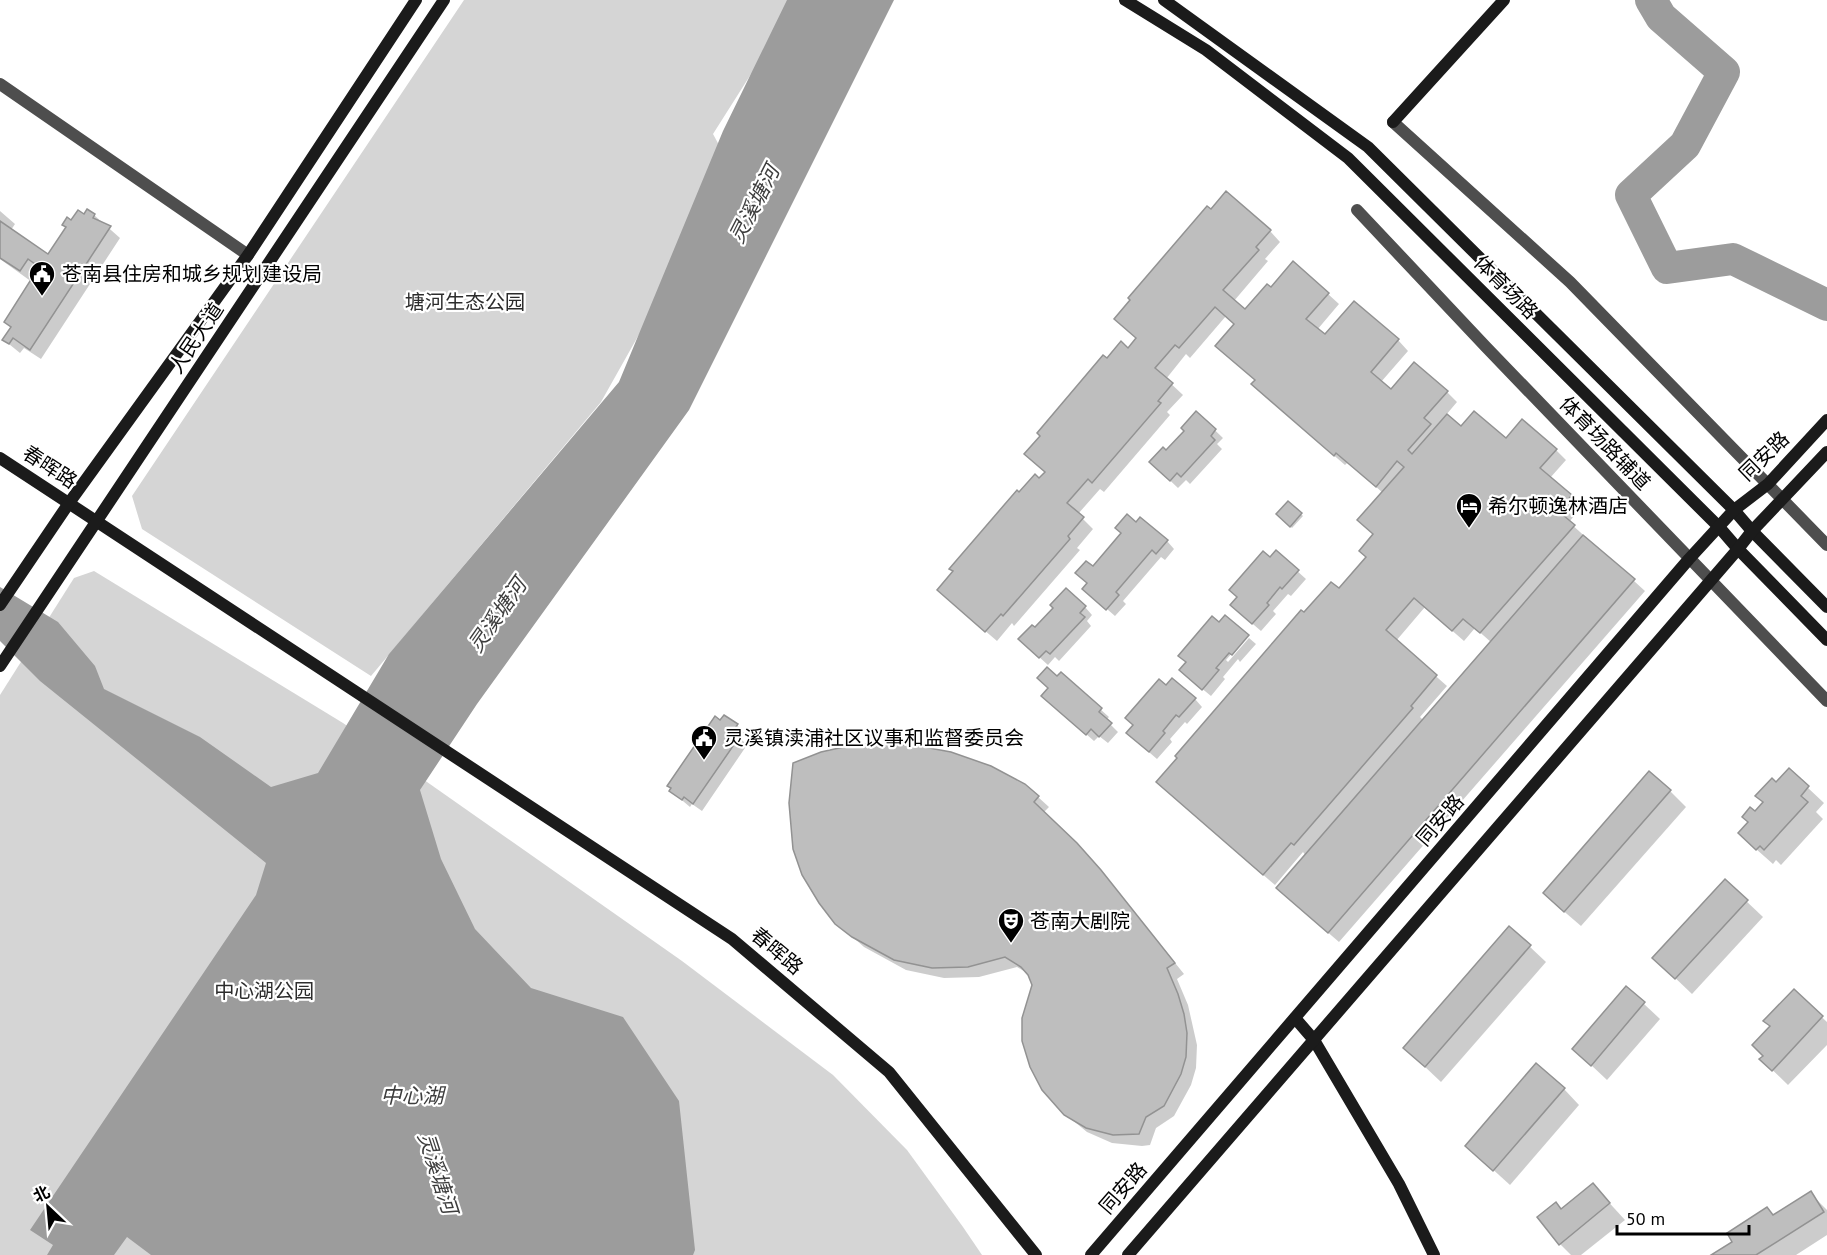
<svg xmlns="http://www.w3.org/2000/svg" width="1827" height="1255" font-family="'PT Sans','Noto Sans SC',sans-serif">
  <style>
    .green { fill: #d5d5d5 }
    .water { fill: #9c9c9c }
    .shadow { fill: #0003; fill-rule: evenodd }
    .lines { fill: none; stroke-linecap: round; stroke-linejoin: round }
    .river { stroke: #9c9c9c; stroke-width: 32 }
    .building { fill: #bebebe; stroke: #929292; stroke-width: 1.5 }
    .street { stroke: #4e4e4e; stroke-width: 12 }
    .secondary { stroke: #1b1b1b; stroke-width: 12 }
    .labels { text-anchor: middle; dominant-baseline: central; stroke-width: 4.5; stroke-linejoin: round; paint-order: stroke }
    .poi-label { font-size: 20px; fill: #000; stroke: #fff; text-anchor: start }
    .street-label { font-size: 20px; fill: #000; stroke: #fff }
    .park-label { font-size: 20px; fill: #2c2c2c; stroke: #fff }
    .water-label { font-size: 21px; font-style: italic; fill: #3d3d3d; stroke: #fff }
  </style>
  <rect width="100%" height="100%" fill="#fff"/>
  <g class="green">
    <polygon points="464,0 798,0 713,134 732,169 601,402 371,676 142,529 132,496"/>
    <polygon points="94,571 343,723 682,961 833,1075 907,1150 963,1227 982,1255 0,1255 0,695 74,578"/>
  </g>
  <polygon class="water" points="787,0 894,0 689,410 477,704 420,790 441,859 475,929 531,988 623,1017 679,1101 695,1250 693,1255 151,1255 127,1237 114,1255 47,1255 53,1245 30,1230 256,895 266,863 40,681 0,641 0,587 58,622 95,666 104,689 200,737 271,787 318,773 389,654 619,382 723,131"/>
  <g class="shadow">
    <polygon points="0,211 15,224 11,230 49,256 71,223 85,216 94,215 120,238 41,359 24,348 20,353 4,340 12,328 6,322 32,282 0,259"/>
    <path d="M1270,231L1280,242L1265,259L1268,261L1234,301L1246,312L1271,289L1328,294L1339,304L1317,330L1325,337L1398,340L1408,351L1381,382L1391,391L1447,392L1457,402L1446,415L1461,428L1506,440L1556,450L1566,460L1550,478L1582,507L1569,522L1645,591L1339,942L1289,899L1306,856L1303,852L1275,885L1169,793L1304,614L1339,591L1368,558L1383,493L1348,462L1345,465L1264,395L1256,381L1236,325L1226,316L1190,358L1186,354L1166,379L1183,395L1167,412L1170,415L1104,492L1100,489L1078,514L1093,529L1077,548L1080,550L1014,626L1012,623L997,641L949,600L1019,494L1040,480L1046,472L1042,436L1107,360L1128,350ZM1425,607L1464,641L1475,628L1492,643L1424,721L1420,717L1447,686L1396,641Z"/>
    <polygon points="1197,413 1223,438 1217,444 1222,449 1190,484 1186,480 1178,488 1159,470 1166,452 1186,431"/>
    <polygon points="1288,503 1303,516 1292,528 1278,514"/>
    <polygon points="1137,524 1167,541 1174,549 1165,560 1161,557 1123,601 1126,604 1115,616 1092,596 1089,584 1093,569"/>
    <polygon points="1276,552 1306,579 1291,596 1288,594 1273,611 1276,614 1261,631 1240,613 1270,559"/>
    <polygon points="1085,607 1092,615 1087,621 1091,626 1059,661 1055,657 1048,665 1028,647 1035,630"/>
    <polygon points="1220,624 1247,636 1226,660 1228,662 1249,638 1256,644 1240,662 1238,659 1223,677 1225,679 1211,696 1189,678"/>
    <polygon points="1061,674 1109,717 1106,720 1118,732 1108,743 1099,736 1094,741 1051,703 1057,678"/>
    <polygon points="1166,687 1195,699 1202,707 1187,724 1185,722 1170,739 1172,742 1157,759 1136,741"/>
    <polygon points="721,722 737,725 744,733 741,739 747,745 702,811 692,804 690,807 671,791"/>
    <polygon points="1789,770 1824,803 1816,812 1823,819 1781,865 1776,860 1773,864 1756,849 1755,813"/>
    <polygon points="1670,791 1686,807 1581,926 1560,908"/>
    <polygon points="1038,797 1049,807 1043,813 1111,883 1184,974 1177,979 1188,1005 1197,1045 1196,1068 1191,1085 1174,1116 1156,1128 1150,1145 1142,1146 1112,1143 1087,1132 1065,1114 1029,974 1017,967 979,977 944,978 906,970 864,947 837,923"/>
    <polygon points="1725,881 1763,917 1692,994 1670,973"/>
    <polygon points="1510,928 1546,962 1441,1082 1405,1048"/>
    <polygon points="1627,988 1660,1019 1607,1080 1574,1049"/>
    <polygon points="1794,991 1827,1022 1827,1045 1788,1085 1761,1059 1764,1056 1771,1027"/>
    <polygon points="1564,1089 1579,1105 1510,1185 1467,1146"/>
    <polygon points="1593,1185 1625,1220 1581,1255 1571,1255 1560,1244 1561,1210"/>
    <polygon points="1810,1193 1827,1210 1827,1235 1796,1255 1714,1255 1735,1242 1767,1209 1774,1216"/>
  </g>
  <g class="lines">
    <polyline class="river" points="1651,0 1661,17 1724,72 1685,145 1631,195 1667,268 1733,259 1827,305"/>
  </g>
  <g class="building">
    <polygon points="1226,191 1271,230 1256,247 1259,250 1223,290 1245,309 1267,284 1271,287 1293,261 1329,293 1306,319 1325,334 1354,301 1399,339 1371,372 1391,389 1414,362 1448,391 1424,418 1431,424 1408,450 1412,454 1447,414 1461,426 1474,411 1506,438 1522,419 1557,449 1540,468 1572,495 1558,511 1575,525 1480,633 1463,619 1452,631 1414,598 1386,630 1437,675 1411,706 1413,708 1294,845 1291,843 1263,875 1156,782 1177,758 1175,756 1301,610 1304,612 1331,582 1339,588 1366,557 1359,551 1373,534 1357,520 1404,467 1397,461 1376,487 1336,453 1334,456 1251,384 1255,380 1215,346 1234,324 1215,307 1179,348 1175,345 1155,368 1173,383 1158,401 1161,403 1092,483 1088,479 1067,503 1084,517 1068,536 1070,539 1003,616 1001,614 985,632 937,590 953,571 949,569 1017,490 1019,492 1035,474 1039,478 1045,472 1024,454 1040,436 1037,433 1103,355 1107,358 1121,341 1128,348 1136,338 1114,319 1130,300 1128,298 1207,206 1211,209"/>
    <polygon points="87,209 95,214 93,218 111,226 30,350 13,338 9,344 2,340 11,327 4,322 39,267 28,259 20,271 0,258 0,221 48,254 66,227 62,225 67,217 71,220 78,210 84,214"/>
    <polygon points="1196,411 1216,429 1211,436 1215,440 1181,477 1177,473 1170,481 1149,462 1163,447 1166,450 1184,431 1181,428"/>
    <polygon points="1288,501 1302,513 1290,527 1276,514"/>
    <polygon points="1127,514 1136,522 1140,517 1168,540 1156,554 1152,550 1116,592 1119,595 1106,610 1082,589 1087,583 1075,573 1086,561 1093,566 1121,533 1115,528"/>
    <polygon points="1583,535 1635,579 1328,933 1276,888"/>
    <polygon points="1276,550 1299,570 1282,589 1280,587 1267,603 1269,605 1252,624 1230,605 1237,597 1229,590 1263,551 1270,557"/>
    <polygon points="1066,588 1086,606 1080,613 1085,617 1050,654 1046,651 1039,658 1018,639 1032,625 1035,627 1053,608 1050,605"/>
    <polygon points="1225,615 1249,635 1232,655 1229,653 1216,668 1219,670 1202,690 1179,670 1186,662 1178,656 1212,616 1219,622"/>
    <polygon points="1047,667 1057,676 1061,672 1102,708 1099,712 1112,723 1099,737 1091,729 1086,735 1041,696 1048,688 1037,678"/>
    <polygon points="1172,678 1196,698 1179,717 1176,715 1163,731 1165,733 1149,752 1126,733 1133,725 1125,718 1159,679 1166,685"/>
    <polygon points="724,715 738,724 733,731 740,736 693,804 684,797 682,800 669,791 671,788 667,786 715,716 720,720"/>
    <polygon points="857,744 913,745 951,752 991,766 1025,784 1039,796 1034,802 1077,843 1101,870 1175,963 1167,968 1178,994 1184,1014 1187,1033 1186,1057 1181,1074 1164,1106 1146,1117 1139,1134 1113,1135 1086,1128 1064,1115 1042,1090 1030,1067 1022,1041 1022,1018 1032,985 1028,975 1021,967 1005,957 968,967 932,968 894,960 852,937 835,924 819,903 802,875 793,849 789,803 793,763 821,752"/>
    <polygon points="1789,768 1809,786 1801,796 1808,802 1764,850 1760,846 1756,850 1738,833 1748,822 1742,817 1750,807 1755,811 1763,802 1755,796 1772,778 1776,782"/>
    <polygon points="1649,771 1671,790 1564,912 1543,893"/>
    <polygon points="1725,879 1748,900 1675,979 1652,958"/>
    <polygon points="1509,926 1531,945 1425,1067 1403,1048"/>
    <polygon points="1626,986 1645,1002 1591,1066 1572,1049"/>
    <polygon points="1794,989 1823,1016 1772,1071 1759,1059 1763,1056 1752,1045 1770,1026 1763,1021"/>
    <polygon points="1536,1063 1565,1088 1493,1171 1465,1146"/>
    <polygon points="1593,1183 1610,1203 1559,1245 1537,1217 1556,1202 1561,1209"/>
    <polygon points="1811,1191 1824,1212 1756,1255 1711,1255 1732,1242 1727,1233 1767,1207 1773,1215"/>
  </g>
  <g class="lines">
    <g class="street">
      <polyline points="0,84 248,255"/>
      <polyline points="1393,122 1570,282 1827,545"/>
      <polyline points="1357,210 1486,347 1827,701"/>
    </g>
    <g class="secondary">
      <polyline points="1125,0 1206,50 1348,158 1719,527 1738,549 1827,640"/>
      <polyline points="1164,0 1368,147 1734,510 1752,531 1827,607"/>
      <polyline points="1393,122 1504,0"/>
      <polyline points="0,458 732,939 889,1072 1036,1255"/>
      <polyline points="0,605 69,503 248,255 416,0"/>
      <polyline points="0,666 444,0"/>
      <polyline points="1295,1018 1314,1040 1399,1184 1434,1255"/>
      <polyline points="1091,1255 1689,559 1734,510 1768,484 1827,420"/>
      <polyline points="1128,1255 1738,549 1752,531 1827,452"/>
    </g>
  </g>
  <defs>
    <g id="civic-pin" transform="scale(1.35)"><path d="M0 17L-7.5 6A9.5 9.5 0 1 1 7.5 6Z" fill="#000" stroke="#fff"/><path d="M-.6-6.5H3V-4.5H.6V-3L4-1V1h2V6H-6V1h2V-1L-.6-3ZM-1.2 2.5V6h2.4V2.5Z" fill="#fff"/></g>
    <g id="hotel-pin" transform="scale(1.35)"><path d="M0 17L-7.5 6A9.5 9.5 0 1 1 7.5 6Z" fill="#000" stroke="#fff"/><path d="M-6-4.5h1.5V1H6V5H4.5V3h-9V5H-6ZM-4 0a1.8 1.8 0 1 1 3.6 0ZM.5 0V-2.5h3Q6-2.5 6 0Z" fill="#fff"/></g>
    <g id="theatre-pin" transform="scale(1.35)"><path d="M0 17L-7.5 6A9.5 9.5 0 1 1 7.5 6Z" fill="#000" stroke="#fff"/><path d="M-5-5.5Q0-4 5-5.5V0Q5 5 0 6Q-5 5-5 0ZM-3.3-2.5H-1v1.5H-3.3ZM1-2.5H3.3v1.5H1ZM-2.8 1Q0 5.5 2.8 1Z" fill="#fff"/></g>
  </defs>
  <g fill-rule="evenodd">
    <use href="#civic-pin" x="42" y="274"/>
    <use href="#hotel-pin" x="1469" y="506"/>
    <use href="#civic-pin" x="704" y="738"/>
    <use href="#theatre-pin" x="1011" y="921"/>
  </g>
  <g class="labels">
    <g class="poi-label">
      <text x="62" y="274">苍南县住房和城乡规划建设局</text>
      <text x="1488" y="506">希尔顿逸林酒店</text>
      <text x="724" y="738">灵溪镇渎浦社区议事和监督委员会</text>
      <text x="1030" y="921">苍南大剧院</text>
    </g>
    <g class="street-label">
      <text transform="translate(1506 287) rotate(45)">体育场路</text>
      <text transform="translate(196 338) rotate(-56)">人民大道</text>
      <text transform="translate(1605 443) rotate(46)">体育场路辅道</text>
      <text transform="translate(1764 456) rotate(-44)">同安路</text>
      <text transform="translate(50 467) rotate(33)">春晖路</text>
      <text transform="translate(1440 820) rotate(-49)">同安路</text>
      <text transform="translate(777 951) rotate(40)">春晖路</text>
      <text transform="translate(1123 1188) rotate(-49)">同安路</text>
    </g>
    <g class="park-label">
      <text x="465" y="302">塘河生态公园</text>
      <text x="264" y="991">中心湖公园</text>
    </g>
    <g class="water-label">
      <text transform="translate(754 204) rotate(-63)">灵溪塘河</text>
      <text transform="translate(497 615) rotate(-55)">灵溪塘河</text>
      <text x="412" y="1095">中心湖</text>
      <text transform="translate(438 1173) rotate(72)">灵溪塘河</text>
    </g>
  </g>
  <g transform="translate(48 1207) rotate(334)" stroke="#ffffff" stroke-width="4.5" paint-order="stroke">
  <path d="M0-4.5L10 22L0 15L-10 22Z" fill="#000000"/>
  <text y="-9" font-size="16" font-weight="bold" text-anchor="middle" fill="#000000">北</text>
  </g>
  <path d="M1617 1225v9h132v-9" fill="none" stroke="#000000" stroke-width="3"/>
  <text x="1626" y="1225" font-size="18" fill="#000000" stroke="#ffffff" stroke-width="4.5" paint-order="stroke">50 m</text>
</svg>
